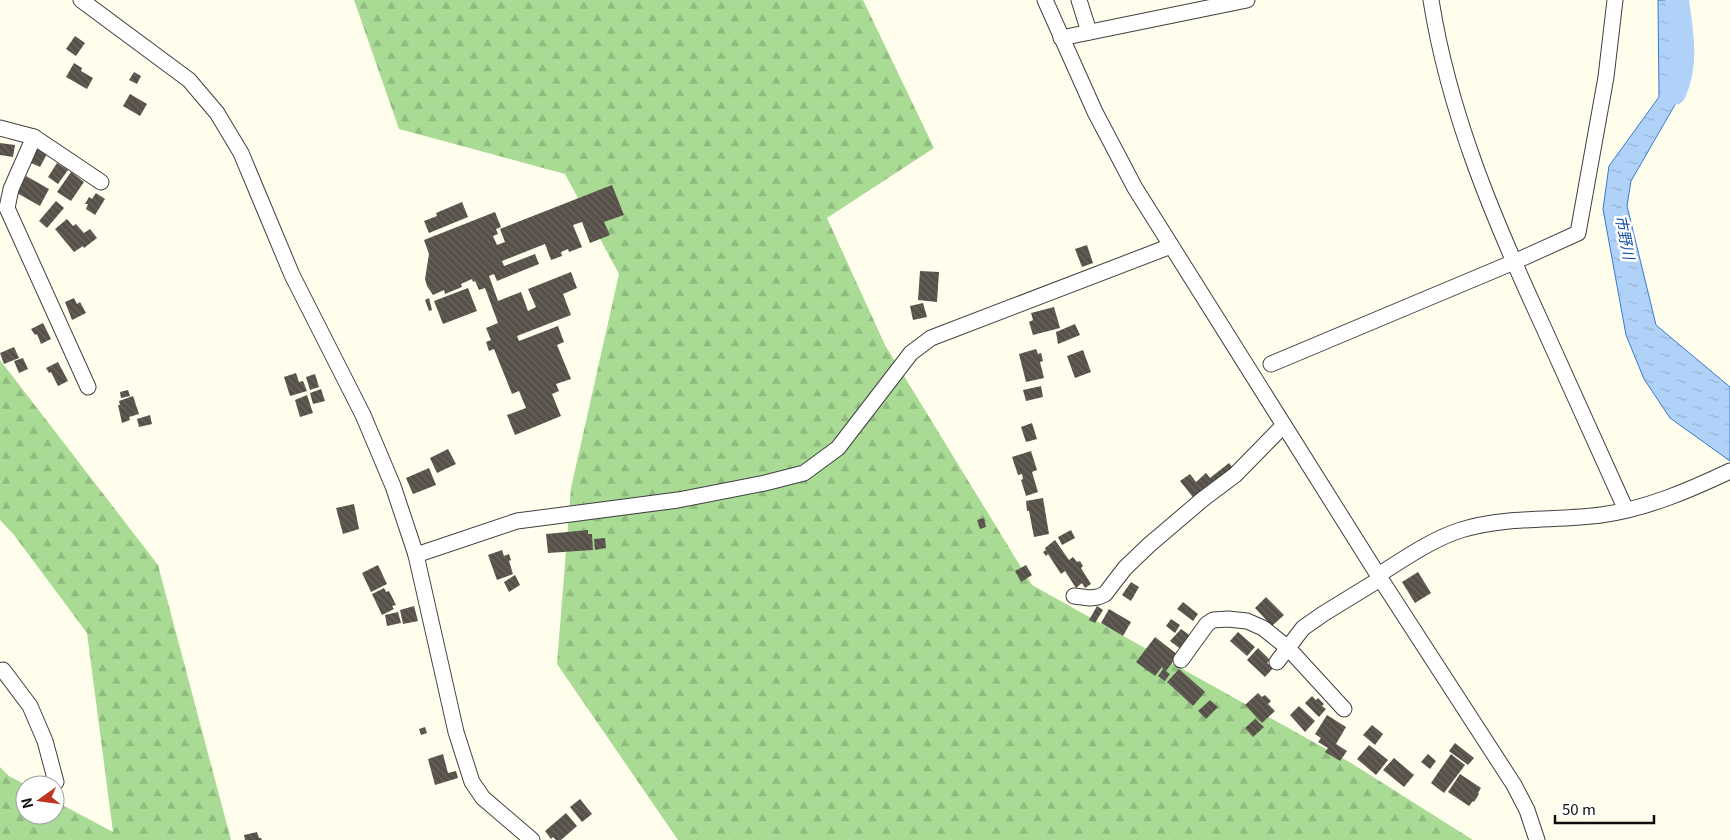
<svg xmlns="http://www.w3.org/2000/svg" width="1730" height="840" font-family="Georgia,'Noto Sans JP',serif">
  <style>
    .forest { fill: url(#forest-firs) }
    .water { fill: url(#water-ripples); stroke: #367ad0 }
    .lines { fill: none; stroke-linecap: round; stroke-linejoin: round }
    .river { stroke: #b1d2f8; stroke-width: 24 }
    .building { fill: url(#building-back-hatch) }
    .minor-casing { stroke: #404040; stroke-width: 17 }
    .minor { stroke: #fff; stroke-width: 15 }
    .labels { text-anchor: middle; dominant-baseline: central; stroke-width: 5; stroke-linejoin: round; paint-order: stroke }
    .water-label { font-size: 15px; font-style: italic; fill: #134da2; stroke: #fff }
  </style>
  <defs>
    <pattern id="forest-firs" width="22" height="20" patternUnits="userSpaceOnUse" patternTransform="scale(1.25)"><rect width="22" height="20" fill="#a9db95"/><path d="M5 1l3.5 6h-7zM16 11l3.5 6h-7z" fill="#90bb7f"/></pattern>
    <pattern id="water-ripples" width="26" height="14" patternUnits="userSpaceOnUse" patternTransform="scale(1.25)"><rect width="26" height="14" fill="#b1d2f8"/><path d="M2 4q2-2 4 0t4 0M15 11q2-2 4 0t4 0" fill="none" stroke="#97b3d3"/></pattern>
    <pattern id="building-back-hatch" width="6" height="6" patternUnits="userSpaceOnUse" patternTransform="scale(1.25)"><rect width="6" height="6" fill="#565049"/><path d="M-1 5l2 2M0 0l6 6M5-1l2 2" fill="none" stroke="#69645f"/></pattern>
  </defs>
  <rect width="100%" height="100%" fill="#fffeed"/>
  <g class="forest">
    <polygon points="354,0 863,0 934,148 827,218 885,345 1032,585 1351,763 1473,840 678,840 557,664 571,488 619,274 565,174 399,129"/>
    <polygon points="0,360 158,565 231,840 0,840 0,767 9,776 26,785 25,815 55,815 55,801 113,832 87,633 14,535 0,520"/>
  </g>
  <polygon class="water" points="1658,0 1683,0 1685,26 1680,96 1631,181 1627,206 1656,325 1730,387 1730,461 1670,418 1644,379 1626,335 1603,209 1609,166 1659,97"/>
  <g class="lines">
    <path class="river" d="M1674,93C1688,63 1681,31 1677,0"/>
  </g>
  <g class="building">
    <polygon points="75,36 85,43 76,56 66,49"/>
    <polygon points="74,63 82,68 81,71 93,78 87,89 66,77"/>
    <polygon points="134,72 141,76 137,84 129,80"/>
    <polygon points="130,94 147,104 140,116 123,106"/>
    <polygon points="0,143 15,145 13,157 0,155"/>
    <polygon points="37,146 48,152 40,167 29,162"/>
    <polygon points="57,163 68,170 58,184 48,177"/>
    <polygon points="71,172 84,182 71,201 57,192"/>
    <polygon points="26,176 49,189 40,206 17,193"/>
    <polygon points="612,185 624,215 604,222 610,235 590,243 582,222 573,225 582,247 569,252 568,249 561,252 562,256 551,260 545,244 502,261 504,266 535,254 539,264 497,281 494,274 489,276 498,301 521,292 528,311 536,307 528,289 571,272 577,288 563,294 571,315 517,336 519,341 558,326 564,342 557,345 571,379 556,384 559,391 552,394 561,416 515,435 507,415 526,408 519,391 512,394 494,349 489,351 486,342 491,340 486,328 498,323 485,288 479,290 475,281 473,282 472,279 461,284 462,287 445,294 444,290 433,295 427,286 425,279 429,254 424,240 495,212 501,227 496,229 498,234 493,236 497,245 505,242 500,229"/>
    <polygon points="96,193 105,199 95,215 86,209 88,204 85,204 89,197 92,199"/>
    <polygon points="56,201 64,208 47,228 39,221"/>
    <polygon points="462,202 468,217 429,233 424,221 437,216 436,213"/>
    <polygon points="67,219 73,226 76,224 84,233 90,229 97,238 84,248 83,246 74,252 55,229"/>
    <polygon points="1087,245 1093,263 1082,267 1075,249"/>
    <polygon points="920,271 939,272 937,302 918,300"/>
    <polygon points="468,288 477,311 443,324 434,301"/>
    <polygon points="74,298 77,304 80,302 86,313 72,320 65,302"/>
    <polygon points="429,298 432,310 429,311 425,300"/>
    <polygon points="923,303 927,317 913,320 910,306"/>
    <polygon points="1054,307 1060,328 1033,335 1029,322 1033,320 1031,313"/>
    <polygon points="43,323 51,339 41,344 37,334 35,335 31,329"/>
    <polygon points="1075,324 1080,335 1058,344 1056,332"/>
    <polygon points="14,347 19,358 4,364 0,353"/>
    <polygon points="1036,349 1038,354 1041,353 1043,361 1040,362 1044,378 1026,382 1019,354"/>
    <polygon points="1083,350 1091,372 1075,378 1067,356"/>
    <polygon points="23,358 28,369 19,373 14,361"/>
    <polygon points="58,362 68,381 58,386 51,372 49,373 46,368"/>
    <polygon points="296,373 299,382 303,381 307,391 290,396 284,377"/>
    <polygon points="315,374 319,387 310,390 306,377"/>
    <polygon points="1041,386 1043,397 1026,401 1023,390"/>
    <polygon points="321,389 325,401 313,404 310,393"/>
    <polygon points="128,390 130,396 121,398 120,392"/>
    <polygon points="307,395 313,413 300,417 295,400"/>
    <polygon points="133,396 139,414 129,417 130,420 122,423 118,405 120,405 119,401"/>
    <polygon points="150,415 152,424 139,427 137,419"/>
    <polygon points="1032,423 1037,439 1026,442 1021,427"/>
    <polygon points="448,449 456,464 437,473 430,458"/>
    <polygon points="1031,451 1037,470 1032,472 1038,492 1026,496 1021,480 1023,479 1022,474 1018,475 1012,457"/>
    <polygon points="1229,463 1235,470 1196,501 1180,481 1190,474 1196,482 1206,473 1210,478"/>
    <polygon points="429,468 436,485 413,494 406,478"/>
    <polygon points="1043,498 1049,534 1034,537 1029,511 1027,511 1026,501"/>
    <polygon points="354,504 359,529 343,534 336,508"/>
    <polygon points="984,518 986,527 980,529 977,520"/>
    <polygon points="588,530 588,534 592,534 593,550 548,553 546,534"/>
    <polygon points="1071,530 1075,538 1062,545 1058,537"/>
    <polygon points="605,538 606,548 595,550 594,539"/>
    <polygon points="1055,540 1069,560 1073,557 1077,562 1080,561 1083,566 1081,568 1091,584 1085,588 1082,583 1076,588 1065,571 1061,574 1048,554 1046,556 1043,552 1046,550 1045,548"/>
    <polygon points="502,550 504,556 509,554 511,560 509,561 513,574 497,580 488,555"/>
    <polygon points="378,565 387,584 371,592 362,573"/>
    <polygon points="1026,565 1032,575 1021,582 1015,571"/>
    <polygon points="1418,572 1431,593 1415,603 1402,582"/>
    <polygon points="515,575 520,585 509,592 504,582"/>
    <polygon points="1131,582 1139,587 1131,601 1122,595"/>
    <polygon points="384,588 386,592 389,591 396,605 392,606 394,609 382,615 372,594"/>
    <polygon points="1266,597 1284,615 1272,626 1255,608"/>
    <polygon points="1183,602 1198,614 1193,621 1177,609"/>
    <polygon points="414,606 418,621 403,624 400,610"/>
    <polygon points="1097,606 1103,610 1095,623 1089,620"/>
    <polygon points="1109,609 1131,622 1123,636 1101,623"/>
    <polygon points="398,612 401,623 387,626 385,615"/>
    <polygon points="1171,619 1180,625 1175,633 1166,626"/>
    <polygon points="1181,629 1192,637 1182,650 1170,641"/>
    <polygon points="1238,632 1255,647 1247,656 1230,641"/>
    <polygon points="1155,637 1178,655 1166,671 1170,674 1165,681 1158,676 1163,669 1162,667 1155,676 1136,662"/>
    <polygon points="1258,648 1270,660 1267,663 1273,668 1265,677 1247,660"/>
    <polygon points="1179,669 1205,692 1193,706 1167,682"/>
    <polygon points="1258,693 1262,697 1265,695 1271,701 1268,704 1275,711 1262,723 1245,705"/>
    <polygon points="1312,696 1316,700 1318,698 1324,704 1322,706 1326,709 1319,717 1305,703"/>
    <polygon points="1210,700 1218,707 1206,719 1198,711"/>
    <polygon points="1299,706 1315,721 1305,732 1290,715"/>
    <polygon points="1327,715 1346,727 1336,744 1347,751 1340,761 1325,752 1328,748 1318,742 1321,738 1315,734"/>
    <polygon points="1255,719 1264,727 1253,737 1245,728"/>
    <polygon points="1372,725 1383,734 1375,745 1363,735"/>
    <polygon points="425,727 427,733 421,735 419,729"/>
    <polygon points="1455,743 1474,758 1468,765 1449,751"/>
    <polygon points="1369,745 1388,760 1376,775 1357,759"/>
    <polygon points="443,754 448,773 456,771 458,778 435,785 428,759"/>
    <polygon points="1428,754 1436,761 1430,769 1421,762"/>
    <polygon points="1451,754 1465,765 1444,793 1431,783"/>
    <polygon points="1394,758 1414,775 1404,787 1383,770"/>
    <polygon points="1460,774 1481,788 1478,793 1479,794 1474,802 1473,801 1469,806 1448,792"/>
    <polygon points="580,799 592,814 582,822 570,807"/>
    <polygon points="566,813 577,826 561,840 556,840 553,837 551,839 545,831"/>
    <polygon points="257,832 259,838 261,838 262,840 245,840 244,835"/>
  </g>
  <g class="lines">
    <g class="minor-casing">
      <g id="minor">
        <polyline points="81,0 189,80 217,113 241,153 292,275 363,415 393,486 416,555 456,732 472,782 483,798 532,840"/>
        <polyline points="1045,0 1095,112 1135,188 1378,575 1514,785 1527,810 1537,840"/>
        <polyline points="1079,0 1089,32"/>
        <path d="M1431,0C1449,114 1494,220 1542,324C1570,386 1598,448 1626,510"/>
        <polyline points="1061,38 1247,0"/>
        <polyline points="0,128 34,137 101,182"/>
        <polyline points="34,137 11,189 7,208 88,387"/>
        <polyline points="1271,364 1514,262 1578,233 1606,77 1615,0"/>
        <polyline points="416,555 517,521 678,500 765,483 804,473 838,448 911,353 931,338 1171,246"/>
        <path d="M1378,575C1404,559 1432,539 1461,530C1506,516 1555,521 1601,515C1646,509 1690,490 1730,471"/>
        <polyline points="1074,596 1090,598 1098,597 1105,594 1125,568 1149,545 1203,499 1235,475 1284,425"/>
        <polyline points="1181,660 1207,624 1213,620 1228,619 1247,621 1263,628 1288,648 1344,709"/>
        <polyline points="1277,662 1303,628 1323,614 1380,579"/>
        <polyline points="0,671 3,670 30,706 45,741 56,782"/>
      </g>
    </g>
    <use href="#minor" class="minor"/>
  </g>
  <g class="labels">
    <g class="water-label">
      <text transform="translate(1626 237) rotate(79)">市野川</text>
    </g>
  </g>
  <g transform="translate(40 800) rotate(256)"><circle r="24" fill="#ffffff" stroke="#9e9e9e"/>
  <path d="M0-4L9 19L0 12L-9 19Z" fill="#c03422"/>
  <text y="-8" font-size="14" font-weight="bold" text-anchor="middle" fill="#0d0d0d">N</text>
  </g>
  <path d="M1555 815v8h99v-8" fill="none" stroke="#0d0d0d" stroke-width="2.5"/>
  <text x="1562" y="815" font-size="15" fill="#0d0d0d" stroke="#ffffff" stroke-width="4" paint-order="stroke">50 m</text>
</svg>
